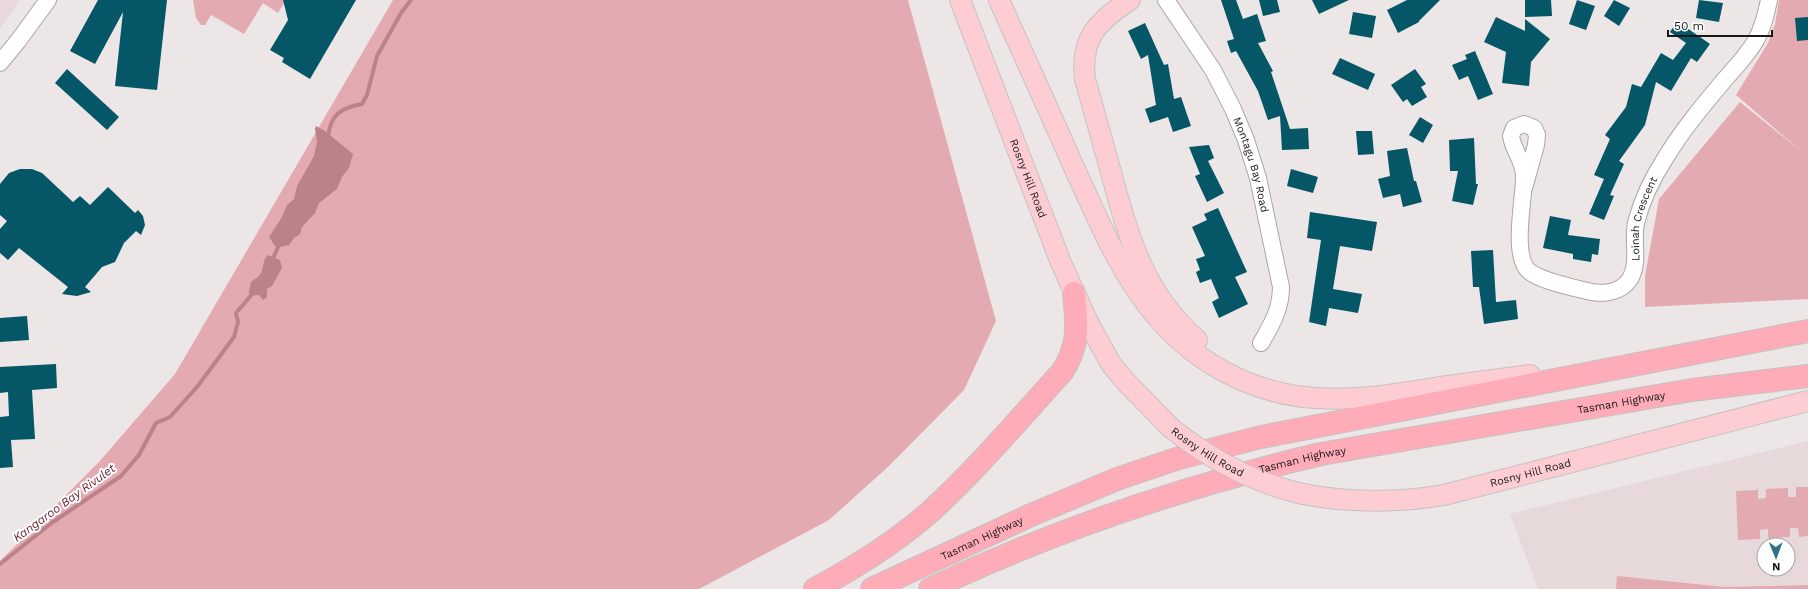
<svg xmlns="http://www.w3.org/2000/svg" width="1808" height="589" font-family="'Work Sans',sans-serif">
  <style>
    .built { fill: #e7d8da; fill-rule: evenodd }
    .green { fill: #e3aab2 }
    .water { fill: #bc828a }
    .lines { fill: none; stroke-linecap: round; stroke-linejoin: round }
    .stream { stroke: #bc828a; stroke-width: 4 }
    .building { fill: #055666 }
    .minor-casing { stroke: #aba5a6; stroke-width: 18 }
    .major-casing { stroke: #c3c3c3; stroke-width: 22 }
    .highway-casing { stroke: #c3c3c3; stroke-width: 24 }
    .minor { stroke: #fff; stroke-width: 16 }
    .major { stroke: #fecdd4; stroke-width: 20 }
    .highway { stroke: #feacb8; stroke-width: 22 }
    .major-bridge-casing { stroke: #c3c3c3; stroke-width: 22; stroke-linecap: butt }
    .major-bridge { stroke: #fecdd4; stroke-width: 20 }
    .labels { text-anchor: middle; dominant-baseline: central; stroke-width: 4; stroke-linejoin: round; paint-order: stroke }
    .street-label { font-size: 11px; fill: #1a1818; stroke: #fff }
    .water-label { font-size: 12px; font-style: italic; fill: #6d2535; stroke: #fff }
  </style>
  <rect width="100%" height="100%" fill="#ece6e6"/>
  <g class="built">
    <polygon points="0,0 20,0 0,28"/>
    <path d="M1808,441V589H1538L1510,514ZM1764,545H1788V569H1764Z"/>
  </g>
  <g class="green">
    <polygon points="193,0 283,0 284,3 278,13 263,3 244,34 211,15 205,25 201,25 196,18"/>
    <polygon points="393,0 908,0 996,321 964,390 889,466 829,520 699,589 0,589 0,561 99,462 175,374"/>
    <polygon points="1779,0 1808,0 1808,299 1645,307 1645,276 1659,199 1740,102 1801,151 1736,95 1768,43 1775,24"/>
    <polygon points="1796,487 1808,487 1808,536 1799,537 1798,528 1790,528 1790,537 1768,538 1768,529 1760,530 1760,539 1738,540 1736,491 1758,490 1758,499 1766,498 1766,489 1788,488 1788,497 1796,497"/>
    <polygon points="1617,576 1725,587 1808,585 1808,589 1616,589"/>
  </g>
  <g class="water">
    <polygon points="316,126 325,131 353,154 349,168 342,177 337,189 319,203 315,213 302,227 300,234 294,238 289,245 281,247 275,246 269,237 282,217 287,205 294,199 297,186 314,156 317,142 315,129"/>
    <path d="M268,255L280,260L282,268L272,286L267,289V297L263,300L259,295L250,296C248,292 249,291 250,287C250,278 257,281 261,273C264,267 262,261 268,255Z"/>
  </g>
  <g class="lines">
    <g class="stream">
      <path d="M328,138C330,115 340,108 362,104L367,95L377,56L401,13L411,0"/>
      <polyline points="272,261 280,242"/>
      <polyline points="0,564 53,522 121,476 139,455 156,423 170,417 197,387 234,337 238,322 236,313 254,292"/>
    </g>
  </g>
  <g class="building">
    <polygon points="98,0 167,0 157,90 115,86 123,12 95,64 70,51"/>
    <polygon points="283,0 356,0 310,79 282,62 284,58 270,50 288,20"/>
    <polygon points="1221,0 1236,0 1243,19 1257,14 1266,41 1258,43 1273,71 1271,72 1290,129 1308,128 1309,149 1282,150 1280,116 1268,120 1258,91 1236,51 1231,53 1227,41 1234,39"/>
    <polygon points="1259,0 1277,0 1280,12 1263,16"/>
    <polygon points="1312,0 1349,0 1319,14"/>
    <polygon points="1407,0 1440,0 1419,21 1419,22 1398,33 1387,10"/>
    <polygon points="1525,0 1551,0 1552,16 1525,17"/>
    <polygon points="1577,0 1595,6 1586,30 1569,24"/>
    <polygon points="1614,0 1630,8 1619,26 1604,16"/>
    <polygon points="1699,0 1723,3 1719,22 1696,18"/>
    <polygon points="1353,12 1376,16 1372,38 1349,34"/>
    <polygon points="1496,17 1525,31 1525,19 1550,39 1531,62 1529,86 1502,83 1506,52 1484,42"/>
    <polygon points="1808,17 1808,40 1797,41 1795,18"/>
    <polygon points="1677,21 1710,44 1697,62 1691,58 1671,91 1656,82 1645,125 1619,161 1624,164 1610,195 1614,196 1604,220 1589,214 1604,179 1594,175 1610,139 1605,135 1626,107 1632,84 1641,87 1661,53 1673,60 1686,43 1670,32"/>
    <polygon points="1145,23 1164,65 1168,64 1174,99 1181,97 1191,126 1173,132 1168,117 1150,123 1145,109 1156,105 1148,55 1141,59 1128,31"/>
    <polygon points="1475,51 1493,94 1478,100 1468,76 1459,80 1452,65 1467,59 1465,55"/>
    <polygon points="1340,58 1375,74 1368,90 1332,74"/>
    <polygon points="67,69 119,117 107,130 55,83"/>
    <polygon points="1415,69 1426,84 1421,87 1427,97 1412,106 1407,99 1403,102 1391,85"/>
    <polygon points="1420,117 1433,125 1423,143 1409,135"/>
    <polygon points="1356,131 1372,131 1374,154 1358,155"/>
    <polygon points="1474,138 1476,184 1478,184 1473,205 1452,201 1458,171 1450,171 1449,140"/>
    <polygon points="1209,145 1214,158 1208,161 1224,193 1207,202 1195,176 1200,174 1189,147"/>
    <polygon points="1407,148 1414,181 1416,181 1422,202 1403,207 1400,194 1383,198 1378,179 1390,176 1387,151"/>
    <polygon points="20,169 32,169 42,173 73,202 80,196 90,205 108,187 135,213 138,210 143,216 145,225 141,235 136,231 124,243 115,262 102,267 85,287 91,292 77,296 62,294 68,287 19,248 8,260 0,253 0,229 7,221 0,215 0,184 9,173"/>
    <polygon points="1291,169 1318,177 1313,193 1287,186"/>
    <polygon points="1218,208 1247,272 1235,277 1248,304 1219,318 1212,302 1219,298 1211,279 1200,283 1196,272 1200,270 1196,259 1205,256 1192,227 1207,220 1204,214"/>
    <polygon points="1310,212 1377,222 1372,251 1340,246 1333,289 1362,294 1358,313 1329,308 1326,326 1309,322 1321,240 1307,238"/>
    <polygon points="1550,216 1571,220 1568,235 1600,239 1598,255 1592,254 1591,262 1573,259 1573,254 1543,248"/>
    <polygon points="1493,250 1496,302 1516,300 1518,319 1484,324 1479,287 1473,287 1471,251"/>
    <polygon points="27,316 29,340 0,342 0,318"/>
    <polygon points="56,364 57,388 32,390 35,439 11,440 13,467 0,468 0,417 9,416 8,392 0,393 0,367"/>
  </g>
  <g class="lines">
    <g class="minor-casing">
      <g id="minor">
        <path id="s1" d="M1166,0L1213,70L1233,109L1246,140L1258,178L1281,287C1281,309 1272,324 1261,343"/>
        <polyline points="0,63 18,41 48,0"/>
        <path id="s2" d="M1524,188L1536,145L1537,135L1534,128L1524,124L1514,128L1511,136C1513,151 1525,162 1524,178C1524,200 1511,258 1530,272C1542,281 1571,287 1587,291C1602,295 1621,293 1630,279C1640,262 1632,241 1636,223C1642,199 1653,177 1666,157C1683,129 1705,103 1726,78C1737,66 1748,54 1756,40C1763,28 1766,14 1769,0"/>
      </g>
    </g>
    <g class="major-casing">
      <g id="major">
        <path id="s3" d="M960,0L1061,263L1090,326L1111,364L1126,382L1171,428"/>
        <path d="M999,0C1023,54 1048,108 1072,163C1110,245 1140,327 1225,372C1247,384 1272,392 1296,396C1345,403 1392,395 1440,387C1470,383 1500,379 1530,375"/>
        <path d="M1130,0C1098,21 1080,38 1085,79C1094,111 1103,143 1112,176C1129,240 1145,294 1197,340"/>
        <path id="s4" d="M1303,494C1350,503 1396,503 1444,495L1808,401"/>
      </g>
    </g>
    <g class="highway-casing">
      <g id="highway">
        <path d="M815,589C856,567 896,542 931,511C978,468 1019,419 1062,372C1080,345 1077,324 1074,293"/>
        <path id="s5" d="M872,589L1031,515L1117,479L1179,458L1261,437L1808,331"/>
        <path id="s6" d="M930,589C1057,529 1185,486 1321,454L1692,390L1808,376"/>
      </g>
    </g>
    <use href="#minor" class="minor"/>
    <use href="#major" class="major"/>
    <use href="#highway" class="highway"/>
    <g class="major-bridge-casing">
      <g id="major-bridge">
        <path id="s7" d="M1171,428C1210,459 1254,483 1303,494"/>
      </g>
    </g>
    <use href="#major-bridge" class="major-bridge"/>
  </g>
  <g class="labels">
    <g class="street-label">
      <text stroke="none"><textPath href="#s1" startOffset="187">Montagu Bay Road</textPath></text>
      <text stroke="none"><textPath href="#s3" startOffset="191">Rosny Hill Road</textPath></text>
      <text stroke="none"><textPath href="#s2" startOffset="404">Loinah Crescent</textPath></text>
      <text stroke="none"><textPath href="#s6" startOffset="719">Tasman Highway</textPath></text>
      <text stroke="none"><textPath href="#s7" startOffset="44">Rosny Hill Road</textPath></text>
      <text stroke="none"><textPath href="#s6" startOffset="395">Tasman Highway</textPath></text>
      <text stroke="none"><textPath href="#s4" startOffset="231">Rosny Hill Road</textPath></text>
      <text stroke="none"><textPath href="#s5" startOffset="121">Tasman Highway</textPath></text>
    </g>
    <g class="water-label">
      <text transform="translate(64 503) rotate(-36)">Kangaroo Bay Rivulet</text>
    </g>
  </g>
  <g transform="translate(1776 557) rotate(179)"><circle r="19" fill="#ffffff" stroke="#a3a3a3"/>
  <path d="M0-3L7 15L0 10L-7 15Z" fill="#307384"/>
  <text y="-6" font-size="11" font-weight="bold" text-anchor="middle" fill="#1a1818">N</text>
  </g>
  <path d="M1668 30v6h104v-6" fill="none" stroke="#1a1818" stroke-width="2"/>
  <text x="1674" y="30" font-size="12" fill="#1a1818" stroke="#ffffff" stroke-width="3" paint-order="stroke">50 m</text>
</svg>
